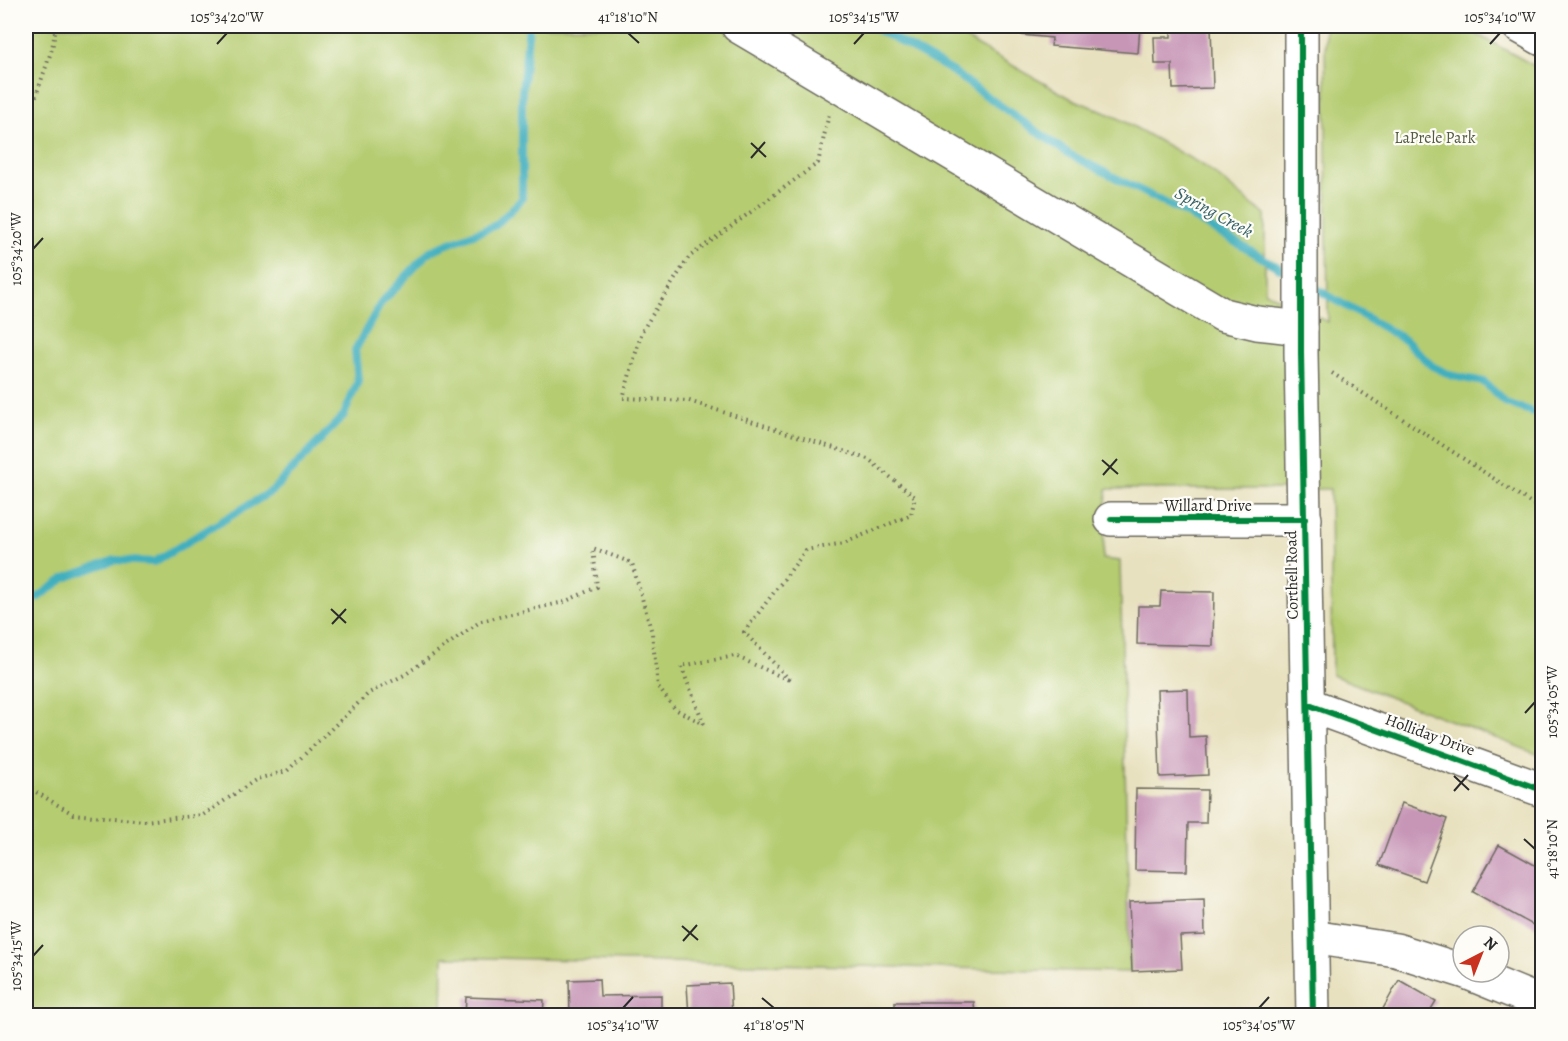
<svg xmlns="http://www.w3.org/2000/svg" width="1568" height="1041" font-family="Alegreya,serif">
  <style>
    .green { fill: #b5cc71; stroke: #707c4e; stroke-width: 1.5 }
    .lines { fill: none; stroke-linecap: round; stroke-linejoin: round }
    .stream { stroke: #41afbe; stroke-width: 8 }
    .building { fill: #c796b7 }
    .minor-casing { stroke: #6d6b5f; stroke-width: 36 }
    .path { stroke: #6d6b5f; stroke-width: 4; stroke-dasharray: 1.5 4.5; stroke-linecap: butt }
    .minor { stroke: #fff; stroke-width: 33 }
    .cycleway-casing { stroke: #fdfcf7; stroke-width: 10 }
    .cycleway { stroke: #00873e; stroke-width: 6 }
    .ticks { fill: none; stroke: #2b2b2b; stroke-width: 2 }
    .labels { text-anchor: middle; dominant-baseline: central; stroke-width: 4.5; stroke-linejoin: round; paint-order: stroke }
    .park-label { font-size: 16px; fill: #545b40; stroke: #fdfcf7 }
    .street-label { font-size: 16px; fill: #2b2b2b; stroke: #fdfcf7 }
    .water-label { font-size: 18px; font-style: italic; fill: #346066; stroke: #fdfcf7 }
    .neatline { fill: none; stroke: #2b2b2b; stroke-width: 2 }
    .ticks-label { font-size: 15px; text-anchor: middle; fill: #2b2b2b }
  </style>
  <rect width="100%" height="100%" fill="#fdfcf7"/>
  <filter id="ink" filterUnits="userSpaceOnUse"><feTurbulence type="fractalNoise" baseFrequency=".0167" numOctaves="2"/><feDisplacementMap in="SourceGraphic" scale="12" xChannelSelector="R" yChannelSelector="G"/><feConvolveMatrix kernelMatrix="1 2 1 2 8 2 1 2 1" color-interpolation-filters="sRGB"/></filter>
  <filter id="wash" filterUnits="userSpaceOnUse"><feTurbulence type="fractalNoise" baseFrequency=".008" numOctaves="4" result="noise"/><feDisplacementMap in="SourceGraphic" scale="24" xChannelSelector="R" yChannelSelector="G"/><feGaussianBlur stdDeviation="1.35" result="paint"/><feColorMatrix in="noise" values="0 0 0 0 0 0 0 0 0 0 0 0 0 0 0 0 0 1.4 0 .05"/><feComposite in="paint" operator="in"/></filter>
  <g filter="url(#wash)">
    <rect width="100%" height="100%" fill="#e8e1bf"/>
    <polygon class="green" points="26,26 943,26 1070,98 1118,118 1206,167 1265,215 1265,292 1328,322 1325,26 1462,26 1542,70 1542,756 1332,675 1330,489 1107,489 1103,559 1120,561 1130,972 443,957 442,1015 26,1015"/>
    <g class="lines">
      <g class="stream">
        <polyline points="871,26 947,68 1069,154 1183,212 1292,275"/>
        <polyline points="1308,284 1405,340 1432,366 1453,376 1484,382 1506,403 1542,415"/>
        <polyline points="26,600 37,598 65,578 115,560 154,562 272,491 344,415 358,381 355,350 381,303 430,251 496,225 522,199 522,92 529,26"/>
      </g>
    </g>
    <g id="blocks">
      <g class="building">
        <polygon points="1023,26 1140,26 1138,53 1051,46 1052,38 1022,35"/>
        <polygon points="1171,26 1211,26 1213,88 1173,89 1172,64 1155,64 1154,37 1171,37"/>
        <polygon points="1161,591 1214,592 1213,646 1137,644 1138,606 1160,606"/>
        <polygon points="1188,689 1189,737 1206,736 1208,775 1160,777 1157,690"/>
        <polygon points="1136,789 1207,790 1206,823 1188,823 1187,871 1135,870"/>
        <polygon points="1402,803 1447,819 1424,881 1379,865"/>
        <polygon points="1499,845 1542,869 1542,930 1473,892"/>
        <polygon points="1204,899 1205,935 1180,936 1182,969 1132,971 1129,902"/>
        <polygon points="599,979 600,996 661,995 661,1016 570,1016 569,980"/>
        <polygon points="1399,980 1436,1001 1427,1016 1379,1016"/>
        <polygon points="730,983 732,1016 689,1016 687,985"/>
        <polygon points="466,997 544,1000 543,1016 465,1016"/>
        <polygon points="895,1002 974,1002 975,1016 895,1016"/>
      </g>
    </g>
  </g>
  <g filter="url(#ink)">
    <use href="#blocks" fill-opacity="0" stroke="#6d6b5f" stroke-width="1.5"/>
    <g class="lines">
      <g class="minor-casing">
        <g id="minor">
          <polyline points="738,26 1223,315 1257,323 1301,328"/>
          <polyline points="1301,26 1301,353 1313,1016"/>
          <polyline points="1519,26 1542,39"/>
          <polyline points="1111,519 1305,519"/>
          <polyline points="1309,705 1542,790"/>
          <polyline points="1312,937 1396,950 1463,971"/>
          <polyline points="1466,972 1532,999 1542,1007"/>
        </g>
      </g>
      <g class="path">
        <polyline points="26,125 52,49 56,26"/>
        <polyline points="1332,373 1542,510"/>
        <polyline points="26,786 73,814 144,821 203,815 257,779 287,771 369,693 406,674 481,621 564,602 597,587 593,548 632,563 652,633 658,687 675,709 704,724 681,666 735,656 791,681 744,632 806,550 844,543 911,515 915,497 868,459 689,401 623,398 642,331 689,257 818,163 829,114"/>
      </g>
      <use href="#minor" class="minor"/>
      <g class="cycleway-casing">
        <g id="cycleway">
          <polyline points="1301,26 1301,353 1313,1016"/>
          <polyline points="1111,519 1305,519"/>
          <polyline points="1309,705 1542,790"/>
        </g>
      </g>
      <use href="#cycleway" class="cycleway"/>
    </g>
  </g>
  <path class="ticks" d="M628,33L639,43M217,44L227,33M854,44L864,33M1490,44L1500,33M751,143L766,157M751,158L765,142M33,249L43,238M1102,460L1118,474M1103,475L1117,459M331,609L346,623M332,624L346,609M1525,713L1535,702M1454,776L1469,790M1454,791L1468,775M1524,839L1535,849M682,926L698,940M683,941L697,925M33,956L43,945M762,998L774,1008M623,1008L633,997M1259,1008L1269,997"/>
  <g class="labels">
    <g class="park-label">
      <text x="1435" y="138">LaPrele Park</text>
    </g>
    <g class="street-label">
      <text x="1208" y="506">Willard Drive</text>
      <text transform="translate(1292 575) rotate(-91)">Corthell Road</text>
      <text transform="translate(1430 735) rotate(20)">Holliday Drive</text>
    </g>
    <g class="water-label">
      <text transform="translate(1214 212) rotate(29)">Spring Creek</text>
    </g>
  </g>
  <rect width="1568" height="1041" fill="none" stroke="#fdfcf7" stroke-width="66"/>
  <g transform="translate(1481 954) rotate(42)"><circle r="28" fill="#fdfcf7" stroke="#a9a8a5" stroke-width="1.5"/>
  <path d="M0-4.5L10 22L0 15L-10 22Z" fill="#c8321e"/>
  <text y="-9" font-size="16" font-weight="bold" text-anchor="middle" fill="#2b2b2b">N</text>
  </g>
  <rect x="33" y="33" width="1502" height="975" class="neatline"/>
  <g class="ticks-label">
    <text x="227" y="22">105°34'20"W</text>
    <text x="628" y="22">41°18'10"N</text>
    <text x="864" y="22">105°34'15"W</text>
    <text x="1500" y="22">105°34'10"W</text>
    <text transform="translate(16 249) rotate(-90)" y="5">105°34'20"W</text>
    <text transform="translate(1552 702) rotate(-90)" y="5">105°34'05"W</text>
    <text transform="translate(1552 849) rotate(-90)" y="5">41°18'10"N</text>
    <text transform="translate(16 956) rotate(-90)" y="5">105°34'15"W</text>
    <text x="623" y="1030">105°34'10"W</text>
    <text x="774" y="1030">41°18'05"N</text>
    <text x="1259" y="1030">105°34'05"W</text>
  </g>
</svg>
